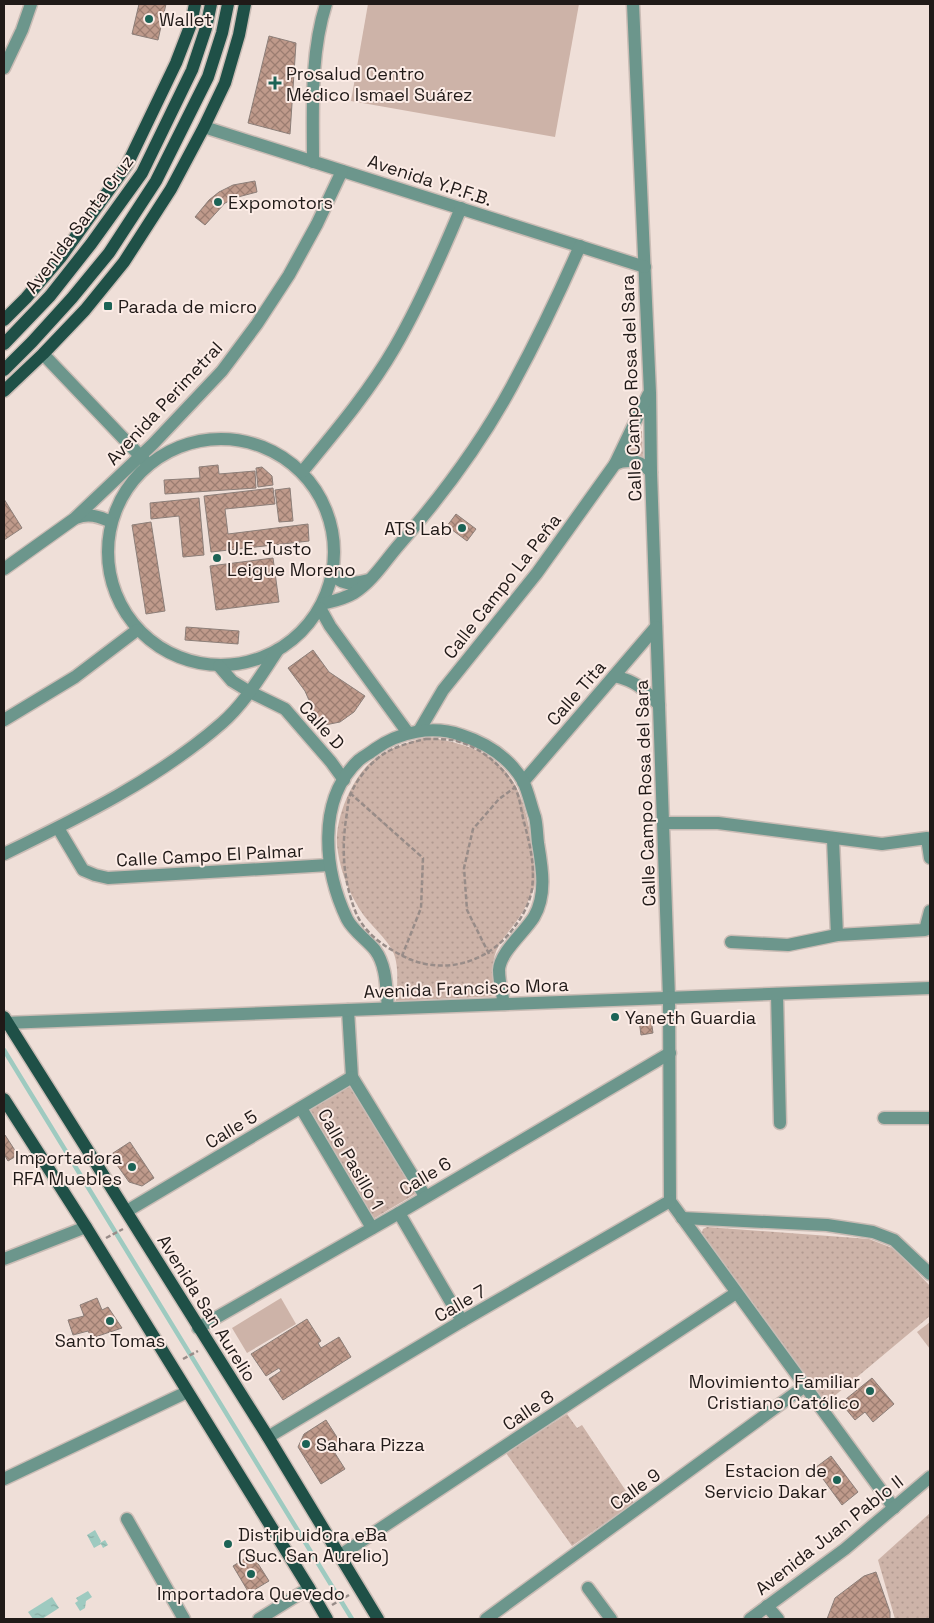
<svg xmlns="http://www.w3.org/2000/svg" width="934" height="1623" font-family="'Space Grotesk',sans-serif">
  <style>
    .grass { fill: #cdb3a8 }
    .park { fill: url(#park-dots) }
    .water { fill: url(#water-ripples) }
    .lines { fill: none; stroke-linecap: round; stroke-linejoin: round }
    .stream { stroke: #9ecac0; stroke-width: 4.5 }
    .building { fill: url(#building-cross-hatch); stroke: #8c7e78 }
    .minor-casing { stroke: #cabcb5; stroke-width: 15 }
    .major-casing { stroke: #cabcb5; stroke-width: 15 }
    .path { stroke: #988c88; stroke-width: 2.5; stroke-dasharray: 5 2.5; stroke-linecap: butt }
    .minor { stroke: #6c968c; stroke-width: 12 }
    .major { stroke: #1f5047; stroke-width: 12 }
    .poi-dot { fill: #1c6356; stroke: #fcece6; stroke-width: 2 }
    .labels { text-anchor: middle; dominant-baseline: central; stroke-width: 4; stroke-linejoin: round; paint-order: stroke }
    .poi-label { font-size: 18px; fill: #201a18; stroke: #fcece6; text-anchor: start }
    .street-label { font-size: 18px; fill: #201a18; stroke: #fcece6 }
  </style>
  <defs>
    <pattern id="park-dots" width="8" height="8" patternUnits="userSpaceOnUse" patternTransform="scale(1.25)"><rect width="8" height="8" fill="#cdb3a8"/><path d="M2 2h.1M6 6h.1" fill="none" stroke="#b09990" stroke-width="1.8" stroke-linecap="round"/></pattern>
    <pattern id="water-ripples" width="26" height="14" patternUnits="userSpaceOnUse" patternTransform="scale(1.25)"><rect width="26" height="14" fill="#9ecac0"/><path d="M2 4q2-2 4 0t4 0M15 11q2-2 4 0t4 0" fill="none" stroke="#88ada4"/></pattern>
    <pattern id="building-cross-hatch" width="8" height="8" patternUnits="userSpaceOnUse" patternTransform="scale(1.25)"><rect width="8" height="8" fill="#bf9a8b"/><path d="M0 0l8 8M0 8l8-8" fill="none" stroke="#9b7d71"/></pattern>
  </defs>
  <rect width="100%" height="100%" fill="#efdfd8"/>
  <g class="grass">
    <polygon points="368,4 579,4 555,137 351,101"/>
    <polygon points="281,1298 296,1324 247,1353 232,1328"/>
    <polygon points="930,1322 930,1349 917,1332"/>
  </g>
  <g class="park">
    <polygon points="639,431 642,431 643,460 627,455"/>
    <path d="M426,737C492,747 519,767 530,833C533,849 537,867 535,883C535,888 532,893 530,897C513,940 478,943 501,996L396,1001C397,986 400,962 391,948C381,932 365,921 356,903C346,886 339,865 337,845C335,817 353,774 377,757C392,747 410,742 426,737Z"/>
    <polygon points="351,1085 417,1193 373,1219 309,1110"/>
    <polygon points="707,1227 869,1239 895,1249 930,1286 930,1316 826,1403 701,1235 703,1229"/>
    <polygon points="567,1414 577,1428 582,1425 634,1503 572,1546 506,1453"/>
    <polygon points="930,1513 930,1619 895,1619 878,1560"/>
  </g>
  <g class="water">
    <polygon points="95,1530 101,1541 100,1543 105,1540 108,1545 103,1548 101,1544 94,1548 87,1535"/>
    <polygon points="88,1591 92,1597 86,1601 85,1608 80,1611 75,1603 78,1601 76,1598"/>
    <polygon points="52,1597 59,1608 42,1619 33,1619 28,1612"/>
  </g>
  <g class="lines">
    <polyline class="stream" points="4,1050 352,1619"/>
  </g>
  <g class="building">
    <polygon points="139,4 166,4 158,40 132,34"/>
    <polygon points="269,36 296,43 290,134 248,123"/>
    <polygon points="255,181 257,192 238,197 225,203 205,225 195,217 209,200 219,192 233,185"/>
    <polygon points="218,465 219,474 255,471 256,488 165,494 164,480 200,478 199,467"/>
    <polygon points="262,467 272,476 273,485 258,487 256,468"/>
    <polygon points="273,488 275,504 225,509 228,534 308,524 309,541 211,552 204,496"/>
    <polygon points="290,488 293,521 279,522 275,490"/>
    <polygon points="199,498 204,555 183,557 179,516 151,519 150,503"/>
    <polygon points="4,499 22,528 4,540"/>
    <polygon points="456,514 476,529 467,541 447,526"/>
    <polygon points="151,522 165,611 146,614 132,525"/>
    <polygon points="273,558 279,602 216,610 210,566"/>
    <polygon points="186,627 239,631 238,644 185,640"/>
    <polygon points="313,650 329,672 365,696 354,712 340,722 320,726 305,691 288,668"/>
    <polygon points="651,1019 653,1033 641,1035 639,1020"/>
    <polygon points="4,1135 5,1135 18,1155 8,1161 4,1154"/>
    <polygon points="130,1142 154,1178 142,1186 129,1182 110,1155"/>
    <polygon points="97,1298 102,1310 108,1307 122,1328 92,1338 88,1331 73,1335 68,1320 84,1316 80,1305"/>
    <polygon points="307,1319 321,1341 318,1343 321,1348 339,1337 351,1357 283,1400 269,1379 281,1371 279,1368 266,1376 251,1354"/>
    <polygon points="872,1378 894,1404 873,1422 865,1412 855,1420 841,1403"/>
    <polygon points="326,1420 340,1442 331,1447 345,1469 321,1484 298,1447 304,1434"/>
    <polygon points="831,1456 858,1492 842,1505 815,1468"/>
    <polygon points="252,1554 269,1581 249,1593 233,1566"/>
    <polygon points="876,1572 890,1612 890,1619 827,1619 835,1598 864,1576"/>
  </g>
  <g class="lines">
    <g class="minor-casing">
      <g id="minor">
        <polyline points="633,4 650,393 651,472 669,998 670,1201 894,1508"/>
        <polyline points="4,68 22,30 31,4"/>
        <polyline points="204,127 645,267"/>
        <path d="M313,162C313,110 310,54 326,4"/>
        <polyline points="43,354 145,461"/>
        <circle cx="221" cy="552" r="113"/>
        <path d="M615,464C629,458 641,461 651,472"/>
        <path d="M302,472C335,432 369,392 395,347C421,302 441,256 461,208"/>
        <path d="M76,518C88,513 99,516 111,522"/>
        <polyline points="4,569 74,519 153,444 222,371 257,324 289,275 317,224 342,171"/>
        <path d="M333,572C341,588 355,583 369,580"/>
        <path d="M322,604C334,601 344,599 354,593C372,582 385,561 398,546C441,497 481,443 512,386C537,340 559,294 580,246"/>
        <polyline points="320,608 330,626 408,733"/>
        <polyline points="219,666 232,681 250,692 285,709 331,762 344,780"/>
        <path d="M614,676C636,681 644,689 659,705"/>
        <polyline points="4,720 75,677 137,630"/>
        <polyline points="419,731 443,690 537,573 615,464 648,395"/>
        <polyline points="523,782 656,627"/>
        <polyline points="664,823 718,823 882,844 927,838 930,858"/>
        <polyline points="58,828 83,870 95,875 108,878 329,865"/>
        <polyline points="833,839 837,935"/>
        <path d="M4,854C80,817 158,779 222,723C245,703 261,675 278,650"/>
        <polyline points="731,942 788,945 837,935 925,930 930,911"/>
        <polyline points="777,994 780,1123"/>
        <path d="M388,1008C386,989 387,966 375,950C367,940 353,931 347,919C324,871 316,800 359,760C364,756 370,753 375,749C399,732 432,725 461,735C486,743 509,757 523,781C528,791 531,806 535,817C537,825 537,835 538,843C542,867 547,895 534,917C524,933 500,952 499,970C499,981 502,993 504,1004"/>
        <polyline points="348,1010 352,1077 425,1196"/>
        <polyline points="4,1023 930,988"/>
        <polyline points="301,1108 372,1228"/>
        <polyline points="884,1118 930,1118"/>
        <polyline points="127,1211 352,1077"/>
        <polyline points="399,1213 462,1321"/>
        <polyline points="682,1218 827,1225 873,1232 894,1240 930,1274"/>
        <polyline points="4,1259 86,1227"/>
        <polyline points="198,1328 399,1213 670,1053"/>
        <polyline points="268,1437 462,1321 670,1201"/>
        <polyline points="4,1479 187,1392"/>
        <polyline points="127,1519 184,1619"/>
        <polyline points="339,1556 736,1293"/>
        <polyline points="588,1588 611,1619"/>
        <polyline points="767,1606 778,1619"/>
        <polyline points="259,1619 309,1588"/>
        <polyline points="486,1619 805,1386"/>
        <polyline points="750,1619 845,1549 930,1477"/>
      </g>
    </g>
    <g class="major-casing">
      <g id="major">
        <polyline points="4,320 26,298 61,257 127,165 176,63 191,24 195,4"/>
        <polyline points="4,344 50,296 91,244 142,173 192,70 206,28 211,4"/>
        <polyline points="4,370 32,342 72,298 109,253 156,181 208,77 222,33 228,4"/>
        <polyline points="4,391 43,354 85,310 124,262 171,189 204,127 225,83 239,35 245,4"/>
        <polyline points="4,1017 268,1437 378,1619"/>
        <polyline points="4,1099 86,1227 309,1588 327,1619"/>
      </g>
    </g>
    <g class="path">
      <path d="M426,739C434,739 444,739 452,740C478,745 501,764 514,786C520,796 521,811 524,822C530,845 535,865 532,889C530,902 523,916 515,926C491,961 448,975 409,959C388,949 366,936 356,913C343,881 341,847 347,813C348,806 348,798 352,791C357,780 367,767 377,759C391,747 408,743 426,739Z"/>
      <polyline points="350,793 423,858 421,908 402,956"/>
      <polyline points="489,954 467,910 464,868 473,829 499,799 514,788"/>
      <polyline points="106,1238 123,1229"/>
      <polyline points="183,1359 198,1351"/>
      <polyline points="332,1605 349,1595"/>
    </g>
    <use href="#minor" class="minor"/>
    <use href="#major" class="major"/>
  </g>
  <g class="poi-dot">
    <circle cx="149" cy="19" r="5"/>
    <path d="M272.5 75.5h5v5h5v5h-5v5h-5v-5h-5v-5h5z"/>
    <circle cx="218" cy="202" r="5"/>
    <rect x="103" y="301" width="10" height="10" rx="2.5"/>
    <circle cx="462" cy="528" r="5"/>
    <circle cx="217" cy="558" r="5"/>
    <circle cx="615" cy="1017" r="5"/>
    <circle cx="132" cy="1167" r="5"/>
    <circle cx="110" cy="1321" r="5"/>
    <circle cx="870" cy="1391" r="5"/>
    <circle cx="306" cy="1444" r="5"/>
    <circle cx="837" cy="1480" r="5"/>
    <circle cx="228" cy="1544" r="5"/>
    <circle cx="251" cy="1574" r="5"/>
  </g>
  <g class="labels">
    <g class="poi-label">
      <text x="159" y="19">Wallet</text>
      <text x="286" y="73">Prosalud Centro<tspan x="286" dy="21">Médico Ismael Suárez</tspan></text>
      <text x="228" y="202">Expomotors</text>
      <text x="118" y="306">Parada de micro</text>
      <text x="452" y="528" text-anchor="end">ATS Lab</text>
      <text x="227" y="548">U.E. Justo<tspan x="227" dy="21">Leigue Moreno</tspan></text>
      <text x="625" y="1017">Yaneth Guardia</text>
      <text x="122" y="1157" text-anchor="end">Importadora<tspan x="122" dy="21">RFA Muebles</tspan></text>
      <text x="110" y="1340" text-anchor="middle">Santo Tomas</text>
      <text x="860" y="1381" text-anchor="end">Movimiento Familiar<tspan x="860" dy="21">Cristiano Católico</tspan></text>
      <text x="316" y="1444">Sahara Pizza</text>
      <text x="827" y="1470" text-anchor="end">Estacion de<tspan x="827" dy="21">Servicio Dakar</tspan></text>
      <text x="238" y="1534">Distribuidora eBa<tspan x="238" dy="21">(Suc. San Aurelio)</tspan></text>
      <text x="251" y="1593" text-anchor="middle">Importadora Quevedo</text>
    </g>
    <g class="street-label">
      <text transform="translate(430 180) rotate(18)">Avenida Y.P.F.B.</text>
      <text transform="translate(79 224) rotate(-53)">Avenida Santa Cruz</text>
      <text transform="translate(631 388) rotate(-92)">Calle Campo Rosa del Sara</text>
      <text transform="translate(164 403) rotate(-47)">Avenida Perimetral</text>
      <text transform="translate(502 586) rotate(-52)">Calle Campo La Peña</text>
      <text transform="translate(576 693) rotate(-49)">Calle Tita</text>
      <text transform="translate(322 725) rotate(48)">Calle D</text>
      <text transform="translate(645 793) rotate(-92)">Calle Campo Rosa del Sara</text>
      <text transform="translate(210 855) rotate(-3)">Calle Campo El Palmar</text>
      <text transform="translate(466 988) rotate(-2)">Avenida Francisco Mora</text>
      <text transform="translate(231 1129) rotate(-31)">Calle 5</text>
      <text transform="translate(351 1159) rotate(60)">Calle Pasillo 1</text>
      <text transform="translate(425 1176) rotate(-31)">Calle 6</text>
      <text transform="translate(460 1303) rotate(-30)">Calle 7</text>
      <text transform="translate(207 1308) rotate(58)">Avenida San Aurelio</text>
      <text transform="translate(528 1410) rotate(-34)">Calle 8</text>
      <text transform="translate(635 1489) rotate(-36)">Calle 9</text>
      <text transform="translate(829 1535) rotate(-38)">Avenida Juan Pablo II</text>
    </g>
  </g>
  <rect width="934" height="1623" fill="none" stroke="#201a18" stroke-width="10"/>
</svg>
